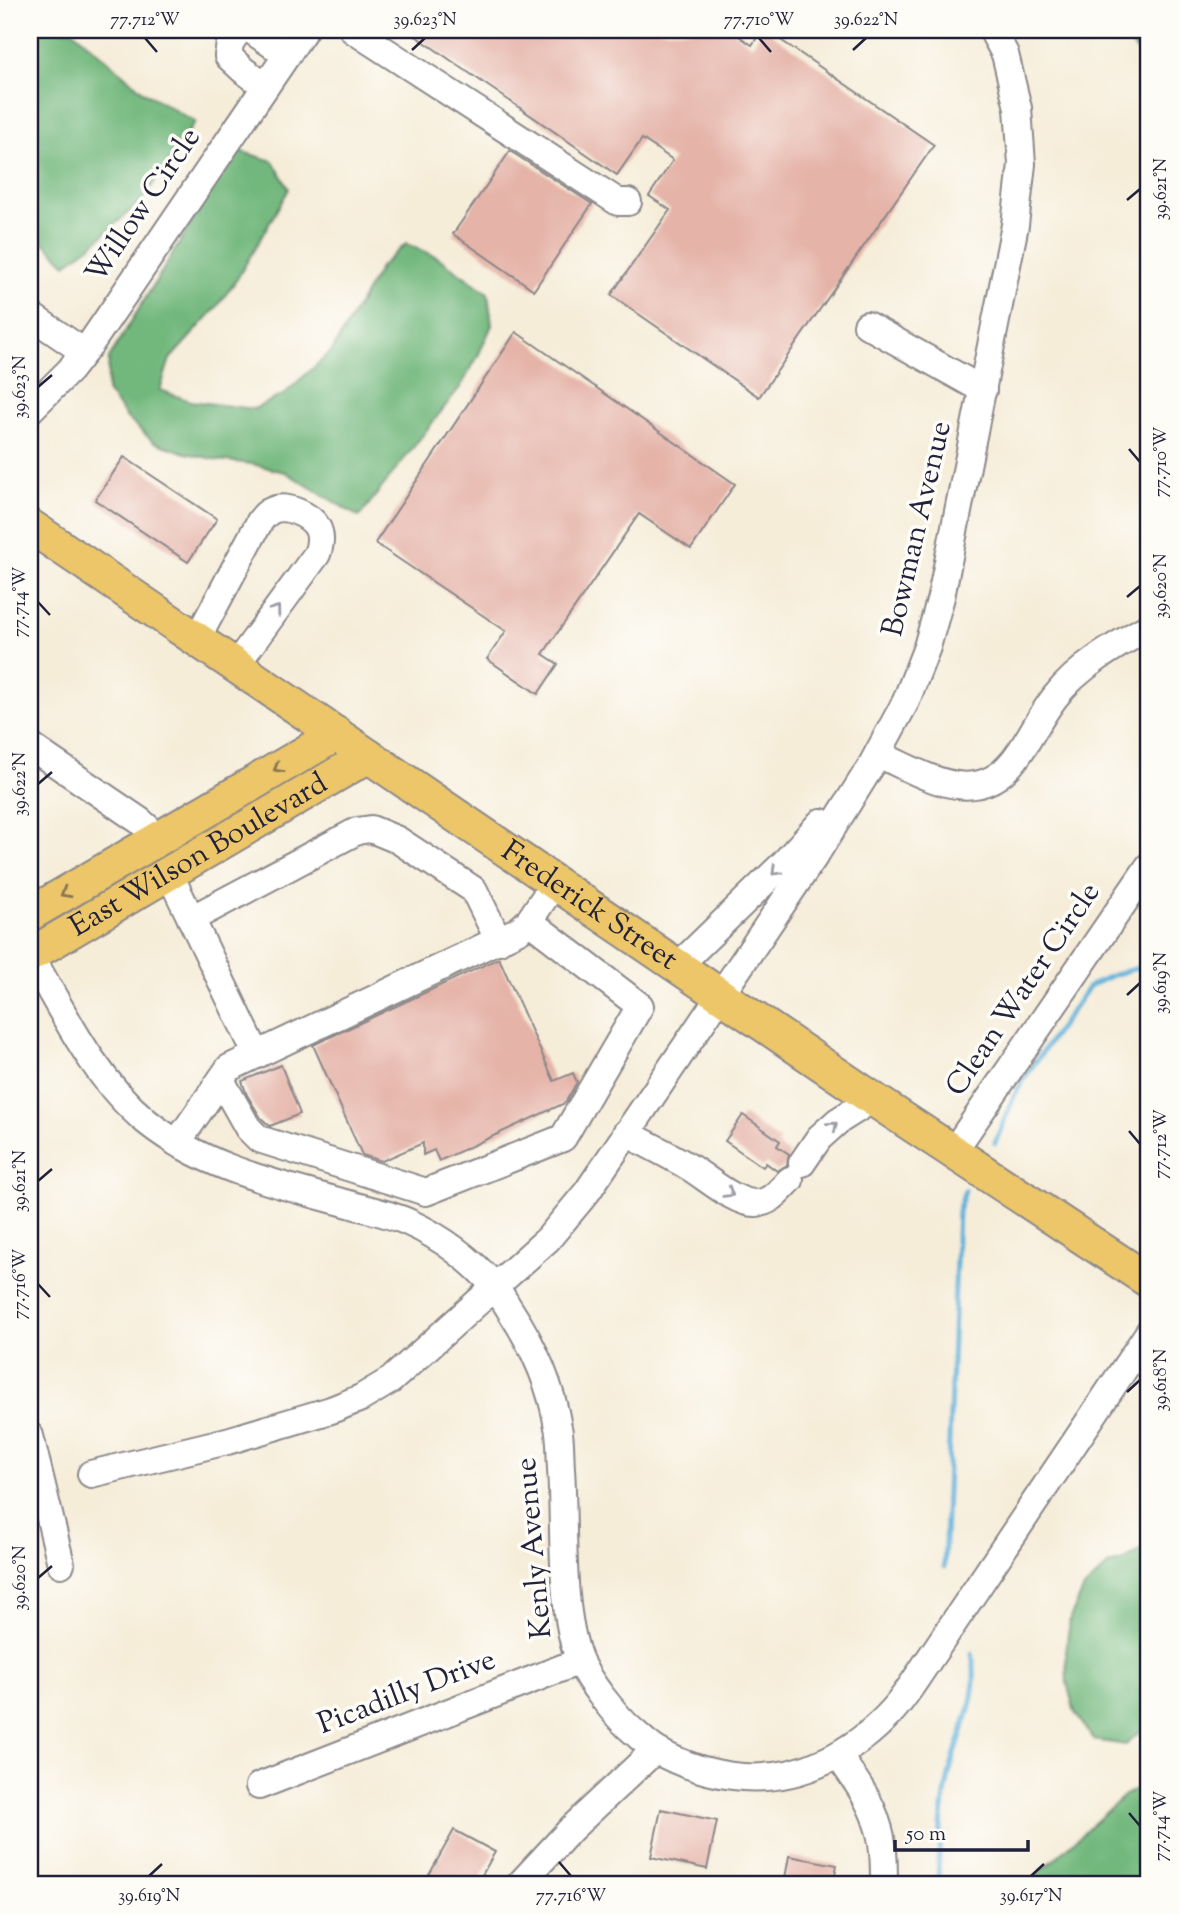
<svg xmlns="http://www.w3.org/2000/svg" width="1179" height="1914" font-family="'Sorts Mill Goudy',serif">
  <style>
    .forest { fill: #72b87d; stroke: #4a6d5c; stroke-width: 2 }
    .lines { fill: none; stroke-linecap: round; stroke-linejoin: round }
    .stream { stroke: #5eb0d9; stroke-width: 5 }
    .building { fill: #e5b3a8 }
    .minor-casing { stroke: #8c888a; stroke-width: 30 }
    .major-casing { stroke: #8c888a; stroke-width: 37 }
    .minor { stroke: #fff; stroke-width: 26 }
    .major { stroke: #ecc669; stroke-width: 33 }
    .oneway { stroke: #9c9ca7 }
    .oneway2 { stroke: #877452 }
    .ticks { fill: none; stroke: #22223b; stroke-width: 2.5 }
    .labels { text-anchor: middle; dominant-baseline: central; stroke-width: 7; stroke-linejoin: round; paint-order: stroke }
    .street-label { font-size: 30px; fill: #22223b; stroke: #fdfcf7 }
    .neatline { fill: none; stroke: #22223b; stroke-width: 2.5 }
    .ticks-label { font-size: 18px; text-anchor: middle; fill: #22223b }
  </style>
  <rect width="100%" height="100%" fill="#fdfcf7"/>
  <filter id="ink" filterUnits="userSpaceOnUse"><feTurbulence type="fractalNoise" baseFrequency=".0143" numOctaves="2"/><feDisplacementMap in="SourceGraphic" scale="14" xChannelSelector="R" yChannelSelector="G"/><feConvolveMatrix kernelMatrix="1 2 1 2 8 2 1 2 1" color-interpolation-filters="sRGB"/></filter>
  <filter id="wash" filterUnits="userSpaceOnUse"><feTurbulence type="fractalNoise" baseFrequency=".00686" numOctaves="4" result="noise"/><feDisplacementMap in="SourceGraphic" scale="28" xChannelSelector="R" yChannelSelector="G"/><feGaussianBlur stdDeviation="1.57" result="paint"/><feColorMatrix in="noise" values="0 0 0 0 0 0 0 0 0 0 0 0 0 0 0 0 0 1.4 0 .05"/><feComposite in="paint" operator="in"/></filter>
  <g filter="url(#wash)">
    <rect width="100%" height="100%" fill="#f6edd9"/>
    <g class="forest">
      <polygon points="30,30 72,30 144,92 195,122 143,199 92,245 66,264 42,241 30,218"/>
      <polygon points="1119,30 1149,30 1149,65"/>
      <polygon points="236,150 273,161 289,189 237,279 216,308 170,359 160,390 190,401 254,409 283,395 332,351 381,266 406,244 437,257 488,293 492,325 478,356 461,386 359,517 285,472 252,464 218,460 186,453 154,442 127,418 107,391 109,358"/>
      <polygon points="1149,1544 1149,1722 1126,1745 1094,1740 1075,1713 1067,1683 1066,1651 1070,1618 1084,1588 1109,1565 1124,1561"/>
      <polygon points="1136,1789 1149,1799 1149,1884 1030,1884 1036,1876 1124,1796"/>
    </g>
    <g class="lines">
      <g class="stream">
        <path d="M995,1143L1014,1096L1024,1078L1088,988C1106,975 1127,971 1149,965"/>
        <polyline points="944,1567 958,1211 965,1190"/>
        <path d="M938,1884C939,1845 941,1805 951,1767C961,1729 981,1693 972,1653"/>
      </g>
    </g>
    <g id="blocks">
      <g class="building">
        <polygon points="407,30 730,30 752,45 762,30 766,30 934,145 759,397 611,295 670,210 649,196 673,160 642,139 617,175"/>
        <polygon points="510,151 592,204 534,290 453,234"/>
        <polygon points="516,332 735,484 691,549 639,514 543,654 558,664 538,694 487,659 506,631 375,543"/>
        <polygon points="124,457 217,519 188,562 95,500"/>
        <polygon points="499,958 554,1081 573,1073 577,1082 565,1103 439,1161 434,1150 423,1155 423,1143 382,1161 362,1155 313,1045"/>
        <polygon points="281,1065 300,1114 270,1126 261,1118 247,1095 242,1081"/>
        <polygon points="743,1115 780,1141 777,1146 789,1154 787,1165 777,1171 766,1163 763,1167 725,1141"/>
        <polygon points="661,1809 717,1821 707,1869 651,1857"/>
        <polygon points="454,1830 495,1852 477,1884 424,1884"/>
        <polygon points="789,1856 837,1865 833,1884 784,1884"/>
      </g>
    </g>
  </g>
  <g filter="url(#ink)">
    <use href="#blocks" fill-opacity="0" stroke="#8c888a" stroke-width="2"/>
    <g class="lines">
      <g class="minor-casing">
        <g id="minor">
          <polyline points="239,30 230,43 228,56 243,70 265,86"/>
          <polyline points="251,30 287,55"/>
          <polyline points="353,30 618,202 628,202"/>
          <polyline points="30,315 84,352"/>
          <polyline points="867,325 983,390"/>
          <polyline points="30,410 70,370 91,343 304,30"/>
          <path d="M197,639L260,521C264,516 267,512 273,510C286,504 310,515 317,527C322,536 320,546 317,554L236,665"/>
          <polyline points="30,746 140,821 148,828 155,840"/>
          <path d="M878,754C929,777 980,813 1020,752C1032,734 1041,715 1055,697C1078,667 1116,645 1149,627"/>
          <polyline points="169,873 257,1055"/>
          <polyline points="191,919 357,831 371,829 398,840 474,890 499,941"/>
          <path d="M30,955C64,1013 94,1079 147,1122C206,1169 278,1184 349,1204C369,1210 391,1214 410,1223C441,1237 472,1260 494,1286C500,1293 505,1302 510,1310C533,1345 551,1385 558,1427C561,1440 560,1455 561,1469C565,1527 559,1605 579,1659C587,1680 616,1717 634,1732C641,1738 648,1745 656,1750C681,1765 714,1775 743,1777C801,1781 854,1753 893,1710C902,1700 910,1688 918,1676L1149,1332"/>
          <polyline points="678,966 784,863 821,822"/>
          <polyline points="221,1080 248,1128 259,1139 426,1192 563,1138 640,1006 529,921"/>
          <path d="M626,1133C645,1143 665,1153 684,1164C703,1174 733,1203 755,1203C770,1204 780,1190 790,1180"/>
          <polyline points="177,1143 229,1068 519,930 529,921 555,882"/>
          <polyline points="953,1152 1149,866"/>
          <polyline points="802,1163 819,1138 838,1121 873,1099"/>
          <polyline points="30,1436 61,1564"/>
          <polyline points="91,1474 227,1441 331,1410 361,1398 391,1380 548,1239 587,1192 816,854 871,766 906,701 927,647 941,597 1015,225 1022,164 1018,108 1005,54 992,30"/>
          <path d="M838,1755C852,1776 870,1799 877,1823C884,1842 884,1864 884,1884"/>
          <polyline points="259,1786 580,1661"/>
          <polyline points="520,1884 572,1828 655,1750"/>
        </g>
      </g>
      <g class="major-casing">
        <g id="major">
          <path id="s1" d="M30,526L873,1099L1149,1281"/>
          <polyline points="30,914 337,734"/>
          <path id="s2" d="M30,955L368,756"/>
        </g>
      </g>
      <use href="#minor" class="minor"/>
      <use href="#major" class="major"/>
    </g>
    <defs><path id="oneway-chevron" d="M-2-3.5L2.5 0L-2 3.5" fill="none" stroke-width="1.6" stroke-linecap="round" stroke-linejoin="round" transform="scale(1.75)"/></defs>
    <g class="oneway">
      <use href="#oneway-chevron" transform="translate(276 610) rotate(-54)"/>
      <use href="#oneway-chevron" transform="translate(776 871) rotate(136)"/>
      <use href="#oneway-chevron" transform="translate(833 1126) rotate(-40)"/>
      <use href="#oneway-chevron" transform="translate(729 1193) rotate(32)"/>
    </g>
    <g class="oneway2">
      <use href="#oneway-chevron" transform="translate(278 768) rotate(150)"/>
      <use href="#oneway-chevron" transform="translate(65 893) rotate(150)"/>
    </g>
  </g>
  <path class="ticks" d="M145,38L157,52M759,38L771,52M412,50L425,38M853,50L866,38M1127,200L1140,189M38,387L52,375M1129,449L1140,462M1127,597L1140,586M38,602L50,615M38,784L52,772M1127,995L1140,983M1129,1131L1140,1144M38,1181L52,1169M38,1284L50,1297M1127,1392L1140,1380M38,1578L52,1566M1129,1813L1140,1826M559,1862L571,1876M149,1876L162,1864M1031,1876L1044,1864"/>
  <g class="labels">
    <g class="street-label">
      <text transform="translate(144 206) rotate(-56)">Willow Circle</text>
      <text transform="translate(918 529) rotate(-77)">Bowman Avenue</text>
      <text stroke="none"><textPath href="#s2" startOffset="196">East Wilson Boulevard</textPath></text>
      <text stroke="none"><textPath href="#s1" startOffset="676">Frederick Street</textPath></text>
      <text transform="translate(1024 990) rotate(-56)">Clean Water Circle</text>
      <text transform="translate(535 1548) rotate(-95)">Kenly Avenue</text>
      <text transform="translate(407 1693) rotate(-21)">Picadilly Drive</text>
    </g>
  </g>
  <rect width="1179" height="1914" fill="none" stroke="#fdfcf7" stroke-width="77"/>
  <path d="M895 1840v10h133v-10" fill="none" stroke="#22223b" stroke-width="3.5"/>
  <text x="906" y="1840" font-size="21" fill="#22223b" stroke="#fdfcf7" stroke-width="5" paint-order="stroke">50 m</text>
  <rect x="38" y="38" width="1102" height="1838" class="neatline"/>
  <g class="ticks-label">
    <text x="145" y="25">77.712°W</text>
    <text x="425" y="25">39.623°N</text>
    <text x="759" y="25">77.710°W</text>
    <text x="866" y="25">39.622°N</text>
    <text transform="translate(1160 189) rotate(-90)" y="6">39.621°N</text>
    <text transform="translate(19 387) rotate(-90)" y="6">39.623°N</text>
    <text transform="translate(1160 462) rotate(-90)" y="6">77.710°W</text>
    <text transform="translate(1160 586) rotate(-90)" y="6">39.620°N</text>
    <text transform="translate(19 602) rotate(-90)" y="6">77.714°W</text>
    <text transform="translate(19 784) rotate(-90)" y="6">39.622°N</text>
    <text transform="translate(1160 983) rotate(-90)" y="6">39.619°N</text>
    <text transform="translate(1160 1144) rotate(-90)" y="6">77.712°W</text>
    <text transform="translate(19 1181) rotate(-90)" y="6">39.621°N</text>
    <text transform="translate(19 1284) rotate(-90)" y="6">77.716°W</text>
    <text transform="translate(1160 1380) rotate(-90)" y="6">39.618°N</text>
    <text transform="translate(19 1578) rotate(-90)" y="6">39.620°N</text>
    <text transform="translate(1160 1826) rotate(-90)" y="6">77.714°W</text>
    <text x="149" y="1901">39.619°N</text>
    <text x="571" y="1901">77.716°W</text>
    <text x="1031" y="1901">39.617°N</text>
  </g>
</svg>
